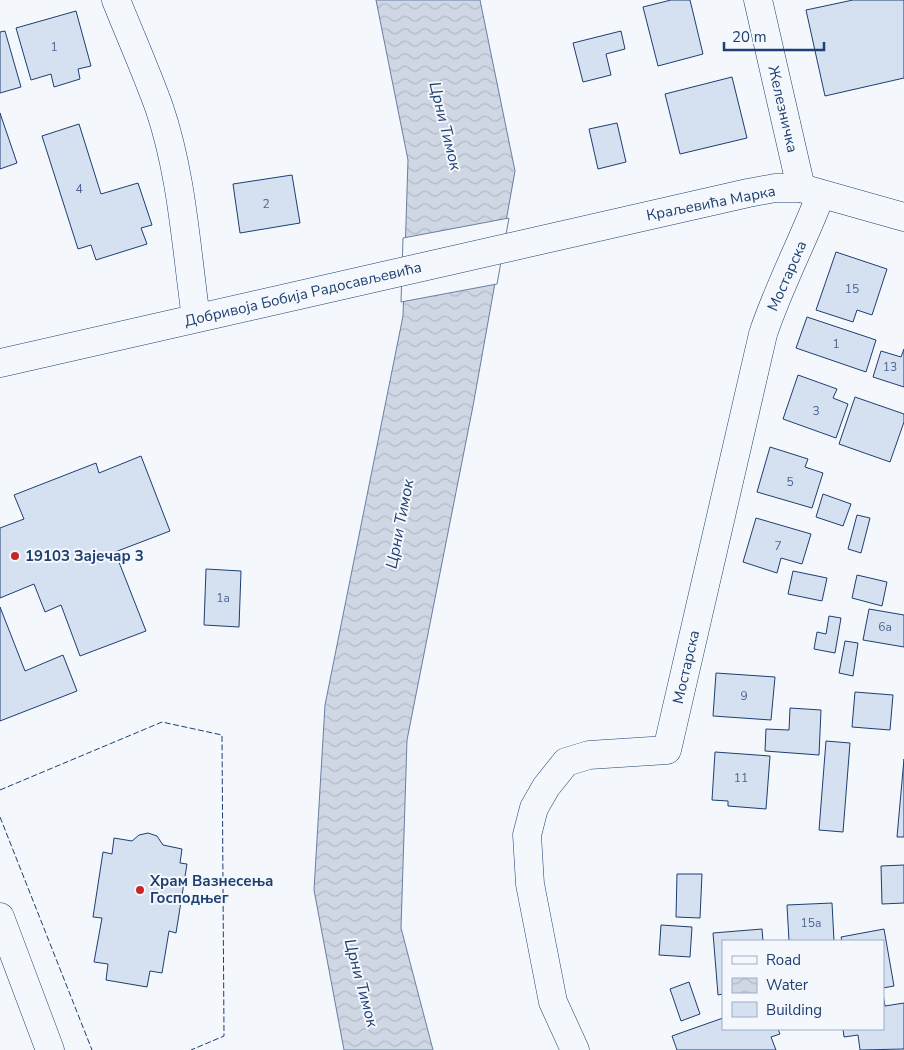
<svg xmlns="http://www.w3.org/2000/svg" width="904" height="1050" font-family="'Nunito Sans',sans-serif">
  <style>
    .water { fill: url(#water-waves); stroke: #687fa3 }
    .pier { fill: #f4f7fb; stroke: #687fa3 }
    .building { fill: #d5e0f0; stroke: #1d3f73 }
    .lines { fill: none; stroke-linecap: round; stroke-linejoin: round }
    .minor-casing { stroke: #1d3f73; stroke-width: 29 }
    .tertiary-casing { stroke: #1d3f73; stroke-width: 29 }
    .minor { stroke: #f4f7fb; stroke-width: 28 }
    .tertiary { stroke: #f4f7fb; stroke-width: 28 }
    .fence { stroke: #1d3f73; stroke-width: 1; stroke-dasharray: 6 2.5; stroke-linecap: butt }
    .poi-dot { fill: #c62828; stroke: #f4f7fb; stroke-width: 2 }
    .labels { text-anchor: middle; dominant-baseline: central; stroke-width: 4; stroke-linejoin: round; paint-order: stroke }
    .number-label { font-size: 12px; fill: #4b6792 }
    .street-label { font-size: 15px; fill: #1d3f73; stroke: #f4f7fb }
    .poi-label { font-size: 15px; font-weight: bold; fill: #1d3f73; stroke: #f4f7fb; text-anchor: start }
    .water-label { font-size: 16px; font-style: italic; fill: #1d3f73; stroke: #f4f7fb }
  </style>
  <defs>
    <pattern id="water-waves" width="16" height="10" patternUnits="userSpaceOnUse" patternTransform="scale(1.25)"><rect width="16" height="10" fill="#cfd7e4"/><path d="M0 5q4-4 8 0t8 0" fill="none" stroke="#b1bac7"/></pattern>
  </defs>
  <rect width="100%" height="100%" fill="#f4f7fb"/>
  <polygon class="water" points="376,0 480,0 515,171 473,406 407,740 401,928 433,1050 344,1050 314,890 325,705 403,316 408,160"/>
  <polygon class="pier" points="509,218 497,284 401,302 403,238"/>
  <g class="building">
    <polygon points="671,0 690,0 703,54 658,66 643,7"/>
    <polygon points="853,0 904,0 904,78 825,96 806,10"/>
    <polygon points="76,11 91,66 78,69 80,79 54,87 51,74 31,80 16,28"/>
    <polygon points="5,31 21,87 0,93 0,32"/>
    <polygon points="621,31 625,49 606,54 611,75 583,82 573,43"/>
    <polygon points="732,77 747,138 680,154 665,94"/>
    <polygon points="0,113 17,163 0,169"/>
    <polygon points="617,123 626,162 598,169 589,129"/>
    <polygon points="79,124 101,194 138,183 152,225 141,228 147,244 96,260 91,245 78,249 42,136"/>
    <polygon points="292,175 300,223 240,233 233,184"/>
    <polygon points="836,252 887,269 872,315 857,310 853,322 816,310"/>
    <polygon points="807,317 876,340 866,372 796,348"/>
    <polygon points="904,349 904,387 873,377 881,351 901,357"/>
    <polygon points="798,375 837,389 833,398 848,404 836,438 783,419"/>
    <polygon points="855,397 904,414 904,422 890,462 839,444"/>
    <polygon points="770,447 808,459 805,467 823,473 812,508 757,492"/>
    <polygon points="141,456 170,531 115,552 146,631 80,656 61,605 45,612 34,584 0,598 0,528 24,519 14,495 96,463 99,473"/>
    <polygon points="823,494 851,504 843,526 816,517"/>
    <polygon points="857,515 870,518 861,553 848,549"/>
    <polygon points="756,518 811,534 802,564 781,558 777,573 743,562"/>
    <polygon points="206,569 241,571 239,627 204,625"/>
    <polygon points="793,571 827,578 822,601 788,594"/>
    <polygon points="857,575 887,582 882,606 852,598"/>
    <polygon points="0,607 25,671 63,655 77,691 0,721"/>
    <polygon points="869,609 904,615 904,647 863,640"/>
    <polygon points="829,616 841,618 835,653 814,649 817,632 826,634"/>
    <polygon points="845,641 858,643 853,676 839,673"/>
    <polygon points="716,673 775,677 771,720 713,716"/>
    <polygon points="855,692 893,695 890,730 852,727"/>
    <polygon points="790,708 821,710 819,755 765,751 766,729 789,730"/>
    <polygon points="826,741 850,743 843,832 819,830"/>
    <polygon points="715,752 770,756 766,809 728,806 728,801 712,800"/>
    <polygon points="904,759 904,837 897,837"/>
    <polygon points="148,833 157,836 163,845 182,849 180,863 187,864 176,933 169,931 162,973 150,971 147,987 106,980 108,964 94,962 102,918 93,917 103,852 112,854 114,838 132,841 139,835"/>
    <polygon points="904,865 904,903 882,904 881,866"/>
    <polygon points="677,874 702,874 700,918 676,917"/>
    <polygon points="832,903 834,941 789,941 787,905"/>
    <polygon points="661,925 692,927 690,957 659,955"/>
    <polygon points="762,929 763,941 723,941 723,994 718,995 713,933"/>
    <polygon points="884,929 894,986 883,988 883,941 842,941 841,937"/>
    <polygon points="689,982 700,1014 681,1021 670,989"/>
    <polygon points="883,994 885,1006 904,1003 904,1049 860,1050 858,1035 844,1037 843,1029 883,1029"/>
    <polygon points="723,1018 723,1029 778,1029 780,1034 771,1037 776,1050 677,1050 672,1036"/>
  </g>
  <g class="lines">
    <g class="minor-casing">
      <g id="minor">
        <polyline points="758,0 801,188"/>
        <polyline points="0,917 50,1050"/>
        <path d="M575,1050L553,1002L530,884L527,835L534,808L546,787L566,762L589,755L667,750L763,334C779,286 803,241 821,194"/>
      </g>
    </g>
    <g class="tertiary-casing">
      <g id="tertiary">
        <path d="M116,0C130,35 146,71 159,107C182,174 186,247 196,318"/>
        <polyline points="0,363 748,193 775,188 801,188 904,217"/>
      </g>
    </g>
    <use href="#minor" class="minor"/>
    <use href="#tertiary" class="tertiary"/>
    <g class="fence">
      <polyline points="0,790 162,722 222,735 224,1036 191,1050"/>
      <polyline points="0,817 92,1050"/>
    </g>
  </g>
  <g class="poi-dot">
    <circle cx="15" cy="556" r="5"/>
    <circle cx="140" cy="890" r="5"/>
  </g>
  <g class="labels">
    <g class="number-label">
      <text x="54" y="47">1</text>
      <text x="79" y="189">4</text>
      <text x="266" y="204">2</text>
      <text x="852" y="289">15</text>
      <text x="836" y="344">1</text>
      <text x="890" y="367">13</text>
      <text x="816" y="411">3</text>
      <text x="790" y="482">5</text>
      <text x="778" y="546">7</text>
      <text x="223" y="598">1a</text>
      <text x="885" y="627">6a</text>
      <text x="744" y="696">9</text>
      <text x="741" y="778">11</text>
      <text x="811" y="923">15a</text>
    </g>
    <g class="street-label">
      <text transform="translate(783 109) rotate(77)">Железничка</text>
      <text transform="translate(711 203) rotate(-11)">Краљевића Марка</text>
      <text transform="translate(787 276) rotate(-66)">Мостарска</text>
      <text transform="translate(303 294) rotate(-13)">Добривоја Бобија Радосављевића</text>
      <text transform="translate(686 667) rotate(-77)">Мостарска</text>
    </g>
    <g class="poi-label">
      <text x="25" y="556">19103 Зајечар 3</text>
      <text x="150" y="881">Храм Вазнесења<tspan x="150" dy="17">Господњег</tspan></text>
    </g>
    <g class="water-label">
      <text transform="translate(445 126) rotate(76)">Црни Тимок</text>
      <text transform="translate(400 524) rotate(-79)">Црни Тимок</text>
      <text transform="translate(361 983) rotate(75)">Црни Тимок</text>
    </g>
  </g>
  <rect x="722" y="940" width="162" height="90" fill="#f4f7fb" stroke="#9eadc5"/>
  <rect x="732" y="956" width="25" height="8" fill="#f4f7fb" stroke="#9eadc5"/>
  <text x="766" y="965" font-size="15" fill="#1d3f73">Road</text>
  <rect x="732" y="978" width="25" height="15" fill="url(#water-waves)" stroke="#9eadc5"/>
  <text x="766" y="990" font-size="15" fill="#1d3f73">Water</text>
  <rect x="732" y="1002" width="25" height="15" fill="#d5e0f0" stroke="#9eadc5"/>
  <text x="766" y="1015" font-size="15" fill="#1d3f73">Building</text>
  <path d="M724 42v8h100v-8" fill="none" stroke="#1d3f73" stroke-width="2.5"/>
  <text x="732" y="42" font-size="15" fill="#1d3f73" stroke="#f4f7fb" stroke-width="4" paint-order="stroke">20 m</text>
</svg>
